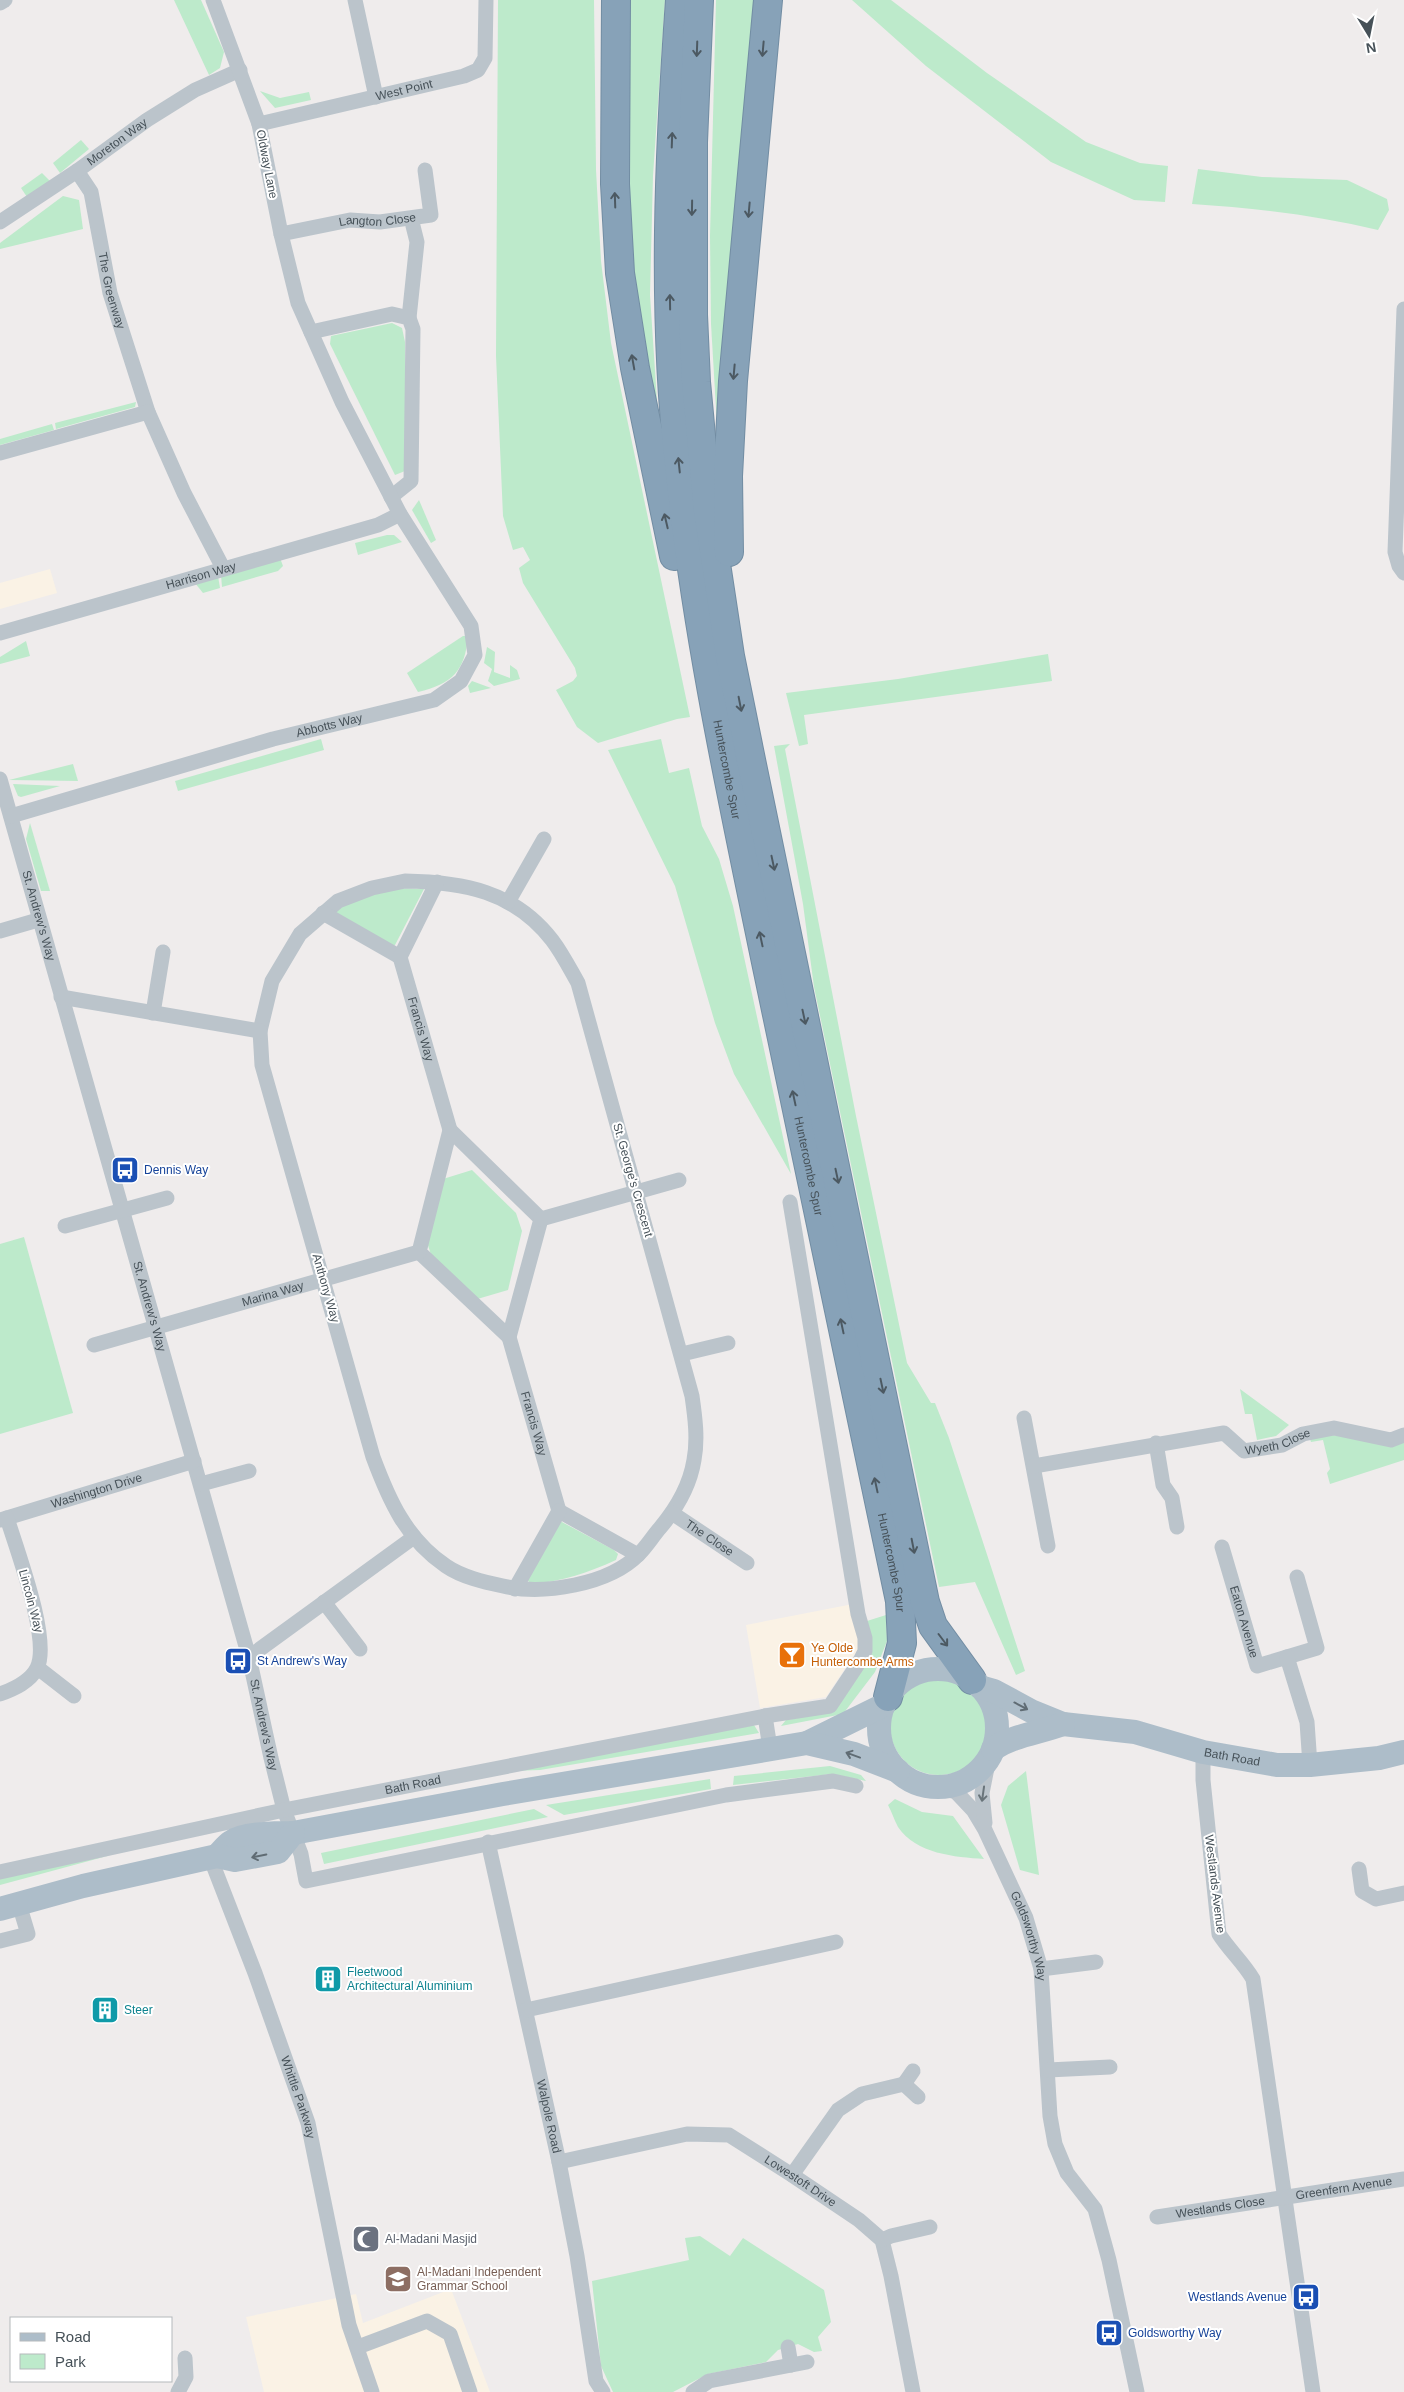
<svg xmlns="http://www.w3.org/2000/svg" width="1404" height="2392" font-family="Arial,sans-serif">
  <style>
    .commercial { fill: #faf2e5 }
    .green { fill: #bdeacb }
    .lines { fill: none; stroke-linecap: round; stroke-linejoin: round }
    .motorway-casing { stroke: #728da3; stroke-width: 30 }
    .minor { stroke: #bbc4cb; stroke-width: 15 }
    .primary { stroke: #adbdc9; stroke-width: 24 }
    .motorway { stroke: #87a2b8; stroke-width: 28 }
    .oneway { stroke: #4c5962 }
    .oneway2 { stroke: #606c74 }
    .oneway3 { stroke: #69747a }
    .labels { text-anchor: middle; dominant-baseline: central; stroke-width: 4; stroke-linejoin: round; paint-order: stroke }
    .street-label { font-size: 12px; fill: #465158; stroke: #fff }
    .transit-label { font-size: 12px; fill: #164399; stroke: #fff; text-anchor: start }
    .food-label { font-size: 12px; fill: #c56008; stroke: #fff; text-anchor: start }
    .culture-label { font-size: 12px; fill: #0d838f; stroke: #fff; text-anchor: start }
    .worship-label { font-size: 12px; fill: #5b616d; stroke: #fff; text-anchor: start }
    .education-label { font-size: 12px; fill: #785e54; stroke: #fff; text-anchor: start }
  </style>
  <rect width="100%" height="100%" fill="#efecec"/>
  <g class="commercial">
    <polygon points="50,569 57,593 0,609 0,583"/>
    <polygon points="853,1604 860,1646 826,1697 760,1708 746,1625"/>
    <polygon points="451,2289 490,2392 264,2392 246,2317 356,2294 363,2323"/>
  </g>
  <g class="green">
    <polygon points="174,0 201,0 224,52 220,68 209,75"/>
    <polygon points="498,0 594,0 596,170 601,261 611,343 690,717 677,719 598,743 577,727 556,690 573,681 577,676 575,668 523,583 519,568 530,560 523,547 513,550 503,516 496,356"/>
    <polygon points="629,0 665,0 653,176 650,295 659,431 632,291 625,138"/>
    <polygon points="716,0 758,0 719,459 711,324 710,236"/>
    <polygon points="852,0 891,0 987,73 1086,142 1140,163 1168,166 1165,202 1134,200 1051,162 926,66"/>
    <polygon points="260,91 280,98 309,92 311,100 275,108"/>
    <polygon points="81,140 89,149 60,173 53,163"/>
    <path d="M1198,169L1262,177L1347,180L1387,199L1389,210L1378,230C1317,215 1255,208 1192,204Z"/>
    <polygon points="42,173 50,181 27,197 21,188"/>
    <polygon points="63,196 79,200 83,229 0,249 0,243"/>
    <polygon points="392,323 402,328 405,342 405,471 395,475 330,344 331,336"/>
    <polygon points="136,402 135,407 56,429 55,423"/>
    <polygon points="52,424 54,430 0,445 0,439"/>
    <polygon points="419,500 436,540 431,543 412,510"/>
    <polygon points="387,535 394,535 402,542 358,555 355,543"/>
    <polygon points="280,558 283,566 278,571 222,587 221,575"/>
    <polygon points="218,576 220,588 203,593 195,583"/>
    <path d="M463,636H468C465,671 452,684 418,692L407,673Z"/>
    <polygon points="26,641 30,656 0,664 0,657"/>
    <polygon points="487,647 495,652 494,672 510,678 510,665 517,670 520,679 494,686 488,681 492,669 484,663"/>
    <polygon points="1048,654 1052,681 804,715 808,744 799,746 786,693 898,679"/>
    <polygon points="472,681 491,688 470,693 468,686"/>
    <polygon points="321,739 324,750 178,791 175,781"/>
    <polygon points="661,739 669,773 689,768 702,826 719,859 733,906 791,1174 734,1074 715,1023 675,886 608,750"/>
    <polygon points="790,744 785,749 856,1116 907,1363 931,1403 935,1403 949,1438 1025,1671 1016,1675 975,1582 939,1587 814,987 803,904 774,746"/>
    <polygon points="73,764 78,781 9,780"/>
    <polygon points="13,784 60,786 21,797 18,796"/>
    <polygon points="30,823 50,891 41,891 26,839"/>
    <polygon points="392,888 424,889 395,945 391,947 337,918 336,910 359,898"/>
    <polygon points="472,1170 516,1213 522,1231 508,1290 474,1300 432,1258 426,1239 443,1179"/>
    <polygon points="24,1237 73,1413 0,1434 0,1244"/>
    <polygon points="1240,1389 1289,1425 1276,1436 1257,1440 1252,1414 1245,1414"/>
    <polygon points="1321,1434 1404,1442 1404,1460 1330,1484 1327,1473 1330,1469 1323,1440 1311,1442 1309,1436"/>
    <path d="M560,1521L614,1550L618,1554L616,1560C587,1573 564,1581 532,1584L524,1578Z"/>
    <polygon points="886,1615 887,1641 875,1672 843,1714 781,1726 786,1720 832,1712 861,1671 867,1621"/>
    <circle cx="939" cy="1726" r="49"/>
    <polygon points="754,1725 759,1733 540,1770 511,1771"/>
    <polygon points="830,1766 861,1775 866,1781 832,1774 733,1785 734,1776"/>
    <polygon points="1026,1771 1039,1875 1020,1870 1001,1805 1008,1786"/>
    <polygon points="710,1779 711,1789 564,1815 546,1805"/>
    <path d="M895,1799L922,1812L953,1816L984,1859C955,1857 916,1854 898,1827C894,1820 892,1812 888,1805Z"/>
    <polygon points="534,1809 548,1817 324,1864 321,1853"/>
    <polygon points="111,1855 0,1885 0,1878"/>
    <polygon points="700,2236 730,2256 743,2238 824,2290 831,2322 818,2337 822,2351 814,2352 798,2344 778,2350 766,2362 708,2374 673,2392 613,2392 601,2366 592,2281 689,2260 685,2238"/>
  </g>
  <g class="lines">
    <g class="motorway-casing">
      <g id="motorway">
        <polyline points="616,0 615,184 620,273 635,368 674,556"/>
        <path id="s22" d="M680,0C669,154 662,310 679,464C696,632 732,797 766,962C810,1175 856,1388 900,1601L902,1643L888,1697"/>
        <polyline points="699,0 693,142 693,315 696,382 708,511 730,656 751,760 925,1602 933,1626 972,1680"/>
        <polyline points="729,552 728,476 733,381 768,0"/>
      </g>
    </g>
    <g class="minor">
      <polyline points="355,0 376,97"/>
      <polyline points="0,3 5,0"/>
      <path id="s1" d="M259,124L464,76L478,70L485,58L486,0"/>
      <path id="s2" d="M77,171L91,192L110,293L148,412L184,493L223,568"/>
      <path id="s3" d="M0,222L77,171L147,120L195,90L240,70"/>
      <path id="s4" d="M281,234L350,220L380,222L431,215L425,170"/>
      <polyline points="1404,309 1395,552 1399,566 1404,573"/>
      <polyline points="409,318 417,242 413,226"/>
      <polyline points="311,332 392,314 409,318 413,329 411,481 391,497"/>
      <polyline points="0,453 148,412"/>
      <path id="s5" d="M0,633L378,525L400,514"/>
      <path id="s6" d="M0,779L249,1657L271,1758L284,1810L301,1854L306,1881L726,1795L833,1781L856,1786"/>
      <path id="s7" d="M11,816L273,739L434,700L461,681L475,655L471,626L400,514L342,402L298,303L281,234L259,124L213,0"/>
      <path d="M405,881C463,882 514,891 552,940C562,953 570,969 578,983L692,1396C695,1417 698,1439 694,1460C690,1485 676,1509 660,1528C653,1536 647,1546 639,1554C609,1585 543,1595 503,1586C484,1582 462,1577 446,1566C406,1539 389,1500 373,1457L262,1065L260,1031L272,981L300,934L338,901L372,888Z"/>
      <polyline points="508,902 544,839"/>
      <polyline points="323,913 400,957"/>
      <polyline points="0,931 38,920"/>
      <path id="s8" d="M400,957L450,1130"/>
      <polyline points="400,957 437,882"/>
      <polyline points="61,997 260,1031"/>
      <polyline points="153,1013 163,952"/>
      <polygon points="450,1130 541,1219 509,1337 419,1252"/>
      <polyline points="541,1219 679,1180"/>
      <polyline points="65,1226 167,1198"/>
      <path id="s9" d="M509,1337L559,1511"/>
      <path id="s10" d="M94,1345L419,1252"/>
      <polyline points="682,1354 728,1343"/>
      <polyline points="1024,1418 1048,1546"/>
      <polyline points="1156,1443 1163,1485 1172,1498 1177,1527"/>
      <path id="s11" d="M1034,1466L1224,1433L1244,1451L1282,1445L1303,1434L1334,1428L1391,1440L1404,1435"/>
      <polyline points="201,1484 249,1471"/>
      <polyline points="559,1511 638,1555"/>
      <path id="s12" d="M672,1513L747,1563"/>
      <path id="s13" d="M0,1520L194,1461"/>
      <path id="s14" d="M1222,1547L1257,1666L1317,1648L1297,1577"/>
      <polyline points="515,1589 559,1511"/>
      <polyline points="324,1602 360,1649"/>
      <polyline points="249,1657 414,1537"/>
      <polyline points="1287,1657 1307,1722 1310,1765"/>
      <polyline points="38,1668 74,1696"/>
      <path d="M0,1694C14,1689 30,1682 37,1668C51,1641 17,1550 7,1518"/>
      <polyline points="765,1716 770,1748"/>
      <path d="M1203,1752V1780L1219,1934C1229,1950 1243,1962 1253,1979L1313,2392"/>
      <path id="s15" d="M940,1787L956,1792L973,1810L985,1830L1026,1918L1041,1969L1050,2116L1055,2144L1067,2173L1095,2209L1109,2260L1137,2392"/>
      <polyline points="985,1823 982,1793 989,1758"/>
      <path id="s16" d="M488,1842L559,2162L577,2256L596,2381L603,2392"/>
      <path id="s17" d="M210,1857L255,1973L308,2123L349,2325L372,2392"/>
      <polyline points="1359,1869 1362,1891 1376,1899 1404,1893"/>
      <path id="s18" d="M0,1872L284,1810L765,1716L830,1706L860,1661L865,1651V1638L858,1614L790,1202"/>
      <polyline points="0,1941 28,1934 19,1904"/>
      <polyline points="1041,1969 1096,1962"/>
      <polyline points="526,2010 836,1942"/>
      <polyline points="1048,2070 1110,2067"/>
      <polyline points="913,2071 904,2084 918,2097"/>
      <path id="s19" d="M559,2162L687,2134L729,2135L792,2175L859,2220L882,2240L891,2276L913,2392"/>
      <polyline points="792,2175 838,2110 862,2094 904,2084"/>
      <path id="s20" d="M1157,2217L1404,2179"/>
      <polyline points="882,2240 891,2236 930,2227"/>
      <polyline points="358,2347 427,2321 450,2334 470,2392"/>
      <polyline points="788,2347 791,2365"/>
      <polyline points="178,2392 186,2377 185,2358"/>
      <polyline points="693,2392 709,2381 807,2362"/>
    </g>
    <g class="primary">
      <circle cx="938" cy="1728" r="59"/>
      <path id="s21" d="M980,1687L994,1691L1031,1711L1063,1724L1135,1732L1203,1752L1277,1765H1310L1379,1758L1404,1752"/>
      <polyline points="807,1743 884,1705"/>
      <path d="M993,1749C1014,1735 1039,1733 1063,1724"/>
      <path d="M217,1856C222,1851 226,1845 231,1842C243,1833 278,1833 293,1833L503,1794L807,1743L854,1754L898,1771"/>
      <polyline points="0,1909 83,1886 217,1856 235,1860 278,1852 293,1833"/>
    </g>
    <use href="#motorway" class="motorway"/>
  </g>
  <defs><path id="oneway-shaft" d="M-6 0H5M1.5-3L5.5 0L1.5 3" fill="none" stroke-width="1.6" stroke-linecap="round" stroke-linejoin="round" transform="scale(1.25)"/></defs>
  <g class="oneway">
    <use href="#oneway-shaft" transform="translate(697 49) rotate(92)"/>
    <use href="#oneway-shaft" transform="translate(763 49) rotate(95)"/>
    <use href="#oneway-shaft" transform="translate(672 140) rotate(-88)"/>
    <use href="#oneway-shaft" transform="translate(615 200) rotate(-92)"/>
    <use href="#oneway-shaft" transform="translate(692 208) rotate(91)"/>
    <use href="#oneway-shaft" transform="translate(749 210) rotate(95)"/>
    <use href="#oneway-shaft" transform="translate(670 302) rotate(-91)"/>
    <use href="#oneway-shaft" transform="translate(633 362) rotate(-100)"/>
    <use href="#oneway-shaft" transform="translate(734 372) rotate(95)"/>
    <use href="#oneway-shaft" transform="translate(679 465) rotate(-96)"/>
    <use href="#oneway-shaft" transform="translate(666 521) rotate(-103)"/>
    <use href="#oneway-shaft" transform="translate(740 704) rotate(79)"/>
    <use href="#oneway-shaft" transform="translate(773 863) rotate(78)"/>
    <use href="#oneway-shaft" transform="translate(761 939) rotate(-102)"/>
    <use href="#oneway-shaft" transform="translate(804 1017) rotate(78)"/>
    <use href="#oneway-shaft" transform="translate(794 1098) rotate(-102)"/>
    <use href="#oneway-shaft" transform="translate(837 1176) rotate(78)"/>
    <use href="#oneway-shaft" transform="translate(842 1326) rotate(-102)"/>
    <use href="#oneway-shaft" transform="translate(882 1386) rotate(78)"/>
    <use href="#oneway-shaft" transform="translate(876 1485) rotate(-102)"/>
    <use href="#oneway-shaft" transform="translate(913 1546) rotate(79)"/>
    <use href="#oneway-shaft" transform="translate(943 1640) rotate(53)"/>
  </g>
  <g class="oneway2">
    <use href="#oneway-shaft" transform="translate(1021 1706) rotate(28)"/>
    <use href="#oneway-shaft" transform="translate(853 1755) rotate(-160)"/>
    <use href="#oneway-shaft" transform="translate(259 1856) rotate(168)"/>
  </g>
  <use class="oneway3" href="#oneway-shaft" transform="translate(983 1794) rotate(98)"/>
  <defs>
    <g id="bus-square" transform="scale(1.4375)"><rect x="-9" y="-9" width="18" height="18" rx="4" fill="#1a4fb4" stroke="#fff"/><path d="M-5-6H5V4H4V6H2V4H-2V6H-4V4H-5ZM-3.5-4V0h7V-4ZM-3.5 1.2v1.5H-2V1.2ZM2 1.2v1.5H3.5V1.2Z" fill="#fff"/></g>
    <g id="bar-square" transform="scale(1.4375)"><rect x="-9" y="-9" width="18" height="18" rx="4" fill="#e8710a" stroke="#fff"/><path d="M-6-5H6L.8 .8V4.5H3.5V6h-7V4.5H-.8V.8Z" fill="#fff"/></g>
    <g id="building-square" transform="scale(1.4375)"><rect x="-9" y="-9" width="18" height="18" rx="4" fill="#0f9aa8" stroke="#fff"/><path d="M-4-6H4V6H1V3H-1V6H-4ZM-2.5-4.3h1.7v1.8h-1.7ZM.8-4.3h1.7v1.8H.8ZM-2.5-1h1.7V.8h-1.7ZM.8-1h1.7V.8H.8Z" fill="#fff"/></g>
    <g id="mosque-square" transform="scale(1.4375)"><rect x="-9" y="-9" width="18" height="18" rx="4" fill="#6b7280" stroke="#fff"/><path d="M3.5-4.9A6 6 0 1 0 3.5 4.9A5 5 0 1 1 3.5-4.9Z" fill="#fff"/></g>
    <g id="school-square" transform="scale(1.4375)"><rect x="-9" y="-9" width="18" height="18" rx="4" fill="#8d6e63" stroke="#fff"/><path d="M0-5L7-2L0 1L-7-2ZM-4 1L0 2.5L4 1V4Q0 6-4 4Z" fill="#fff"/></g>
  </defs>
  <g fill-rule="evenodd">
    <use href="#bus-square" x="125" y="1170"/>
    <use href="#bar-square" x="792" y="1655"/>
    <use href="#bus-square" x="238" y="1661"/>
    <use href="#building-square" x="328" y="1979"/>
    <use href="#building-square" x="105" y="2010"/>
    <use href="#mosque-square" x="366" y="2239"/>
    <use href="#school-square" x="398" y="2279"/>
    <use href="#bus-square" x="1306" y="2297"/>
    <use href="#bus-square" x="1109" y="2333"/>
  </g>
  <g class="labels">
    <g class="street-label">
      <text stroke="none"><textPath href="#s1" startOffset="149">West Point</textPath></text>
      <text stroke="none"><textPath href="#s3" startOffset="142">Moreton Way</textPath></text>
      <text transform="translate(267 164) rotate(79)">Oldway Lane</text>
      <text stroke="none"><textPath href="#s4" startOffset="98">Langton Close</textPath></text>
      <text stroke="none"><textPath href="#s2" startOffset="126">The Greenway</textPath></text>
      <text stroke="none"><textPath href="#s5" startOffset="209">Harrison Way</textPath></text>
      <text stroke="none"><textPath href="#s7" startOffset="331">Abbotts Way</textPath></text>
      <text stroke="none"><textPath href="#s22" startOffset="774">Huntercombe Spur</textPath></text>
      <text stroke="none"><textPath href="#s6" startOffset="142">St. Andrew's Way</textPath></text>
      <text stroke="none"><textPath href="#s8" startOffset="75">Francis Way</textPath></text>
      <text stroke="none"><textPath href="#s22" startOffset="1179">Huntercombe Spur</textPath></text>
      <text transform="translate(633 1180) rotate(74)">St. George's Crescent</text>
      <text transform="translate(326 1288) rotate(74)">Anthony Way</text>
      <text stroke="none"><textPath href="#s10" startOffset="186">Marina Way</textPath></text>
      <text stroke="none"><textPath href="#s6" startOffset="548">St. Andrew's Way</textPath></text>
      <text stroke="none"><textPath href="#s9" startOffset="90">Francis Way</textPath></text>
      <text stroke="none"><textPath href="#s11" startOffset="255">Wyeth Close</textPath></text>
      <text stroke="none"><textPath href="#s13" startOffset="101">Washington Drive</textPath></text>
      <text stroke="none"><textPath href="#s12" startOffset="45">The Close</textPath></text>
      <text stroke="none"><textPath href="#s22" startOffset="1584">Huntercombe Spur</textPath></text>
      <text transform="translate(31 1601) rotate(75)">Lincoln Way</text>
      <text stroke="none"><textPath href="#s14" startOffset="78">Eaton Avenue</textPath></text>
      <text stroke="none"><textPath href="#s6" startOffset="982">St. Andrew's Way</textPath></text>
      <text stroke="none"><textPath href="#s21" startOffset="264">Bath Road</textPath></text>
      <text stroke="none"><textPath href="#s18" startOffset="422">Bath Road</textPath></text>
      <text transform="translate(1215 1884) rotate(83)">Westlands Avenue</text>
      <text stroke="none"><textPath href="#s15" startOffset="180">Goldsworthy Way</textPath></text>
      <text stroke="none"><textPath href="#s17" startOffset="256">Whittle Parkway</textPath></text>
      <text stroke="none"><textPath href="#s16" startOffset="281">Walpole Road</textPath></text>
      <text stroke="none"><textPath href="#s19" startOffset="258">Lowestoft Drive</textPath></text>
      <text stroke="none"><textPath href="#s20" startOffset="189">Greenfern Avenue</textPath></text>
      <text stroke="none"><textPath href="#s20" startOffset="64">Westlands Close</textPath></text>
    </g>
    <g class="transit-label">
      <text x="144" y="1170">Dennis Way</text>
      <text x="257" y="1661">St Andrew's Way</text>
      <text x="1287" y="2297" text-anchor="end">Westlands Avenue</text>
      <text x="1128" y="2333">Goldsworthy Way</text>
    </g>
    <g class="food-label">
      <text x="811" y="1648">Ye Olde<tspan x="811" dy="14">Huntercombe Arms</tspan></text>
    </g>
    <g class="culture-label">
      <text x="347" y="1972">Fleetwood<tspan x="347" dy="14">Architectural Aluminium</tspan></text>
      <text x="124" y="2010">Steer</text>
    </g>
    <g class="worship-label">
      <text x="385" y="2239">Al-Madani Masjid</text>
    </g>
    <g class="education-label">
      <text x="417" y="2272">Al-Madani Independent<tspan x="417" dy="14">Grammar School</tspan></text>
    </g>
  </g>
  <rect x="10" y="2317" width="162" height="65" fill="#ffffff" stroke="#b5b9bc"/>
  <rect x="20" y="2333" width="25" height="8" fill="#adbdc9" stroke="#b5b9bc"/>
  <text x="55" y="2342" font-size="15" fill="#465158">Road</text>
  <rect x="20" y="2354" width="25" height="15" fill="#bdeacb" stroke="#b5b9bc"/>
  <text x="55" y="2367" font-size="15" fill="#465158">Park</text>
  <g transform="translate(1369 35) rotate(170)" stroke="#ffffff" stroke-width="4" paint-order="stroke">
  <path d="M0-4L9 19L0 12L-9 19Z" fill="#465158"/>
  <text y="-8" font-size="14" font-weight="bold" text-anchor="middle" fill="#465158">N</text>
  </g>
</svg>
